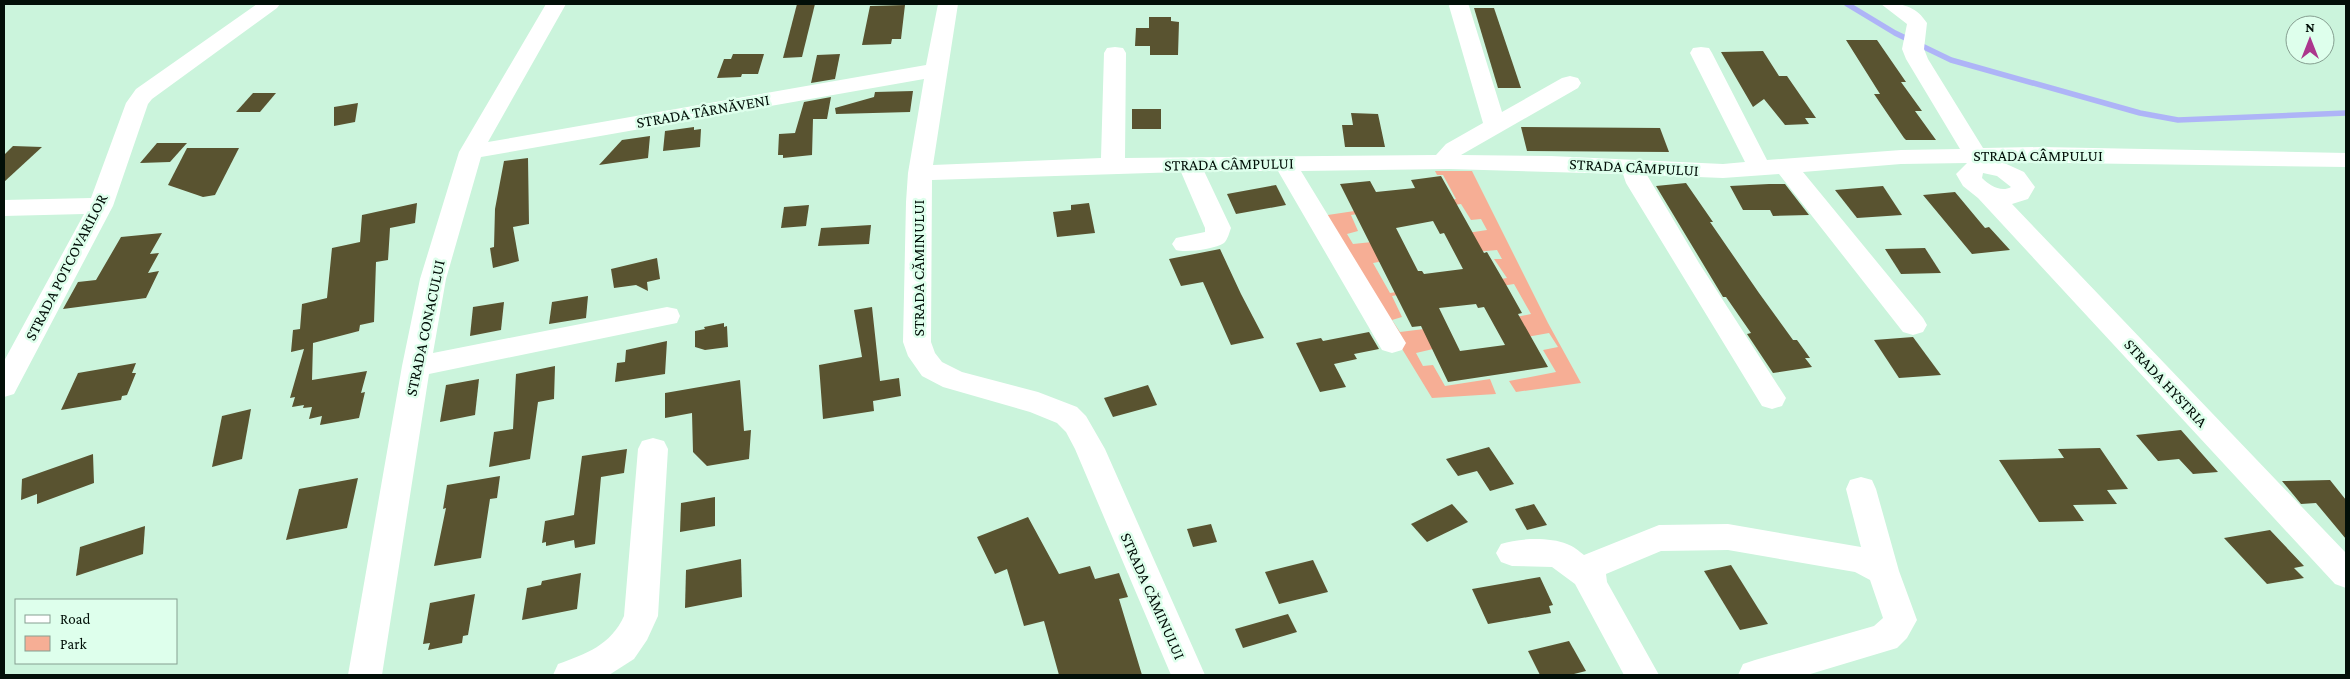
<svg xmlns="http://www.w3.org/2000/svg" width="2350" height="679" font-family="'Crimson Pro',serif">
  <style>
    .green { fill: #f6ae95 }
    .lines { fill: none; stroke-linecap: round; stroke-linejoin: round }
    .stream { stroke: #aeb4f7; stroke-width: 5.5 }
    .building { fill: #595330; fill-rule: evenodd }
    .minor { fill: #fff; fill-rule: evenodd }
    .labels { text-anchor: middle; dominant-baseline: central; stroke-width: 5; stroke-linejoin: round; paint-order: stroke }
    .street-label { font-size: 16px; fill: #020f08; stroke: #deffec }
  </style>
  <rect width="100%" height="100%" fill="#cbf4dc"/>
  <g class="green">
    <polygon points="1435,171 1472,171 1548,323 1581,383 1516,392 1509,381 1556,372 1543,350 1558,347 1549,333 1515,339 1506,319 1531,314 1514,284 1470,291 1466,285 1507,278 1494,259 1502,259 1497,250 1464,253 1454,235 1487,230 1481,219 1471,220 1461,204 1418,210 1421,204 1456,199 1443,175 1437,175"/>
    <polygon points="1388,206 1390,209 1351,215 1358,231 1347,234 1353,244 1391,240 1399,258 1373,263 1390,293 1430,287 1432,289 1392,296 1402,317 1392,320 1400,332 1432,328 1446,346 1416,353 1423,366 1433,365 1445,386 1490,379 1496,394 1432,398 1321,216"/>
  </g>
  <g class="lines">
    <polyline class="stream" points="1847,4 1895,33 1951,60 2140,113 2178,120 2346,113"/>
  </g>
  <g class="building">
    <polygon points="797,4 815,4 802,57 783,58"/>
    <polygon points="905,5 901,39 892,39 891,44 862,45 870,6"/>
    <polygon points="1474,8 1494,8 1521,88 1498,88"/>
    <polygon points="1149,17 1171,17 1171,21 1179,22 1178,55 1150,55 1150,46 1135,46 1136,28 1149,28"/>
    <polygon points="1846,40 1877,40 1906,82 1901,82 1922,111 1915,111 1936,140 1906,140 1904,138 1874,94 1880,94"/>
    <polygon points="1763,51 1779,76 1787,76 1816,118 1805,118 1809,124 1785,125 1764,99 1753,107 1721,52"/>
    <polygon points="733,54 764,54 758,74 742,74 741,77 717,78 724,59 731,59"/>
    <polygon points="840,54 835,79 811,83 817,55"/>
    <polygon points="913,91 910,112 836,114 835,108 874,97 875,92"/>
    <polygon points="253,93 276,93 260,112 236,112"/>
    <polygon points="831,97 827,119 813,119 812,155 783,158 783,155 778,155 779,134 795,133 804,102"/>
    <polygon points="358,103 355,122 334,126 334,107"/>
    <rect x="1132" y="109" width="29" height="20"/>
    <polygon points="1351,113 1378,114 1385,147 1345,147 1342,125 1353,125"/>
    <polygon points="694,127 694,130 701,129 700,147 663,151 665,131"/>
    <polygon points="1521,127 1660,128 1669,152 1527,151"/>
    <polygon points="650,136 648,158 599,165 622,140"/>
    <polygon points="157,143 187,143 170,162 140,163"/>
    <polygon points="13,146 42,147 4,182 4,155"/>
    <polygon points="187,148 239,148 215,195 203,197 168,185"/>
    <polygon points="528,158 529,224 513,227 519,261 493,268 490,248 494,247 495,209 504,161"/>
    <path d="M1441,176L1484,253L1487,252L1508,288L1522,313L1518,314L1548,367L1448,382L1421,326L1412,327L1340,184L1370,181L1376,192L1415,188L1411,180ZM1433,221L1440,234L1444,233L1463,269L1424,274L1422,271H1418L1396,228ZM1476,304L1478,308L1484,307L1505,345L1460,351L1439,308Z"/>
    <polygon points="1686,183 1713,222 1710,222 1759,293 1793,340 1797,340 1810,358 1805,358 1812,367 1773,373 1747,334 1751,333 1726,297 1723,297 1656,186"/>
    <polygon points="1769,184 1785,184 1809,215 1773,216 1770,210 1743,210 1730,186"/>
    <polygon points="1276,185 1286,205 1236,214 1227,194"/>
    <polygon points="1883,186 1902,215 1857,218 1835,190"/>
    <polygon points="1955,192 1985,228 1989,227 2010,250 1972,254 1923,195"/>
    <polygon points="417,203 415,223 390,228 388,260 376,262 374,322 360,325 359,331 313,343 312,380 367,371 361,393 365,392 359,418 320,425 322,416 309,419 312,407 303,408 304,405 292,407 295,397 290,398 304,349 291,352 293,330 300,329 302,304 327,298 332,248 360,242 362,215"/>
    <polygon points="1089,203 1095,233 1057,237 1053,212 1071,210 1071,205"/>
    <polygon points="809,205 806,226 781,228 784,207"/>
    <polygon points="871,225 869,244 818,246 821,228"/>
    <polygon points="162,233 150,254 159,253 148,273 159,271 146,298 63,309 78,282 96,280 121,237"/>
    <polygon points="1925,248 1941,273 1901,274 1885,249"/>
    <polygon points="1220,249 1241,294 1264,338 1231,345 1203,282 1181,286 1169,259"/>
    <polygon points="657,258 660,279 647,282 648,291 636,285 614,288 611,269"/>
    <polygon points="588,296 586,318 549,324 552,302"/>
    <polygon points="504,302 501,330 470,336 473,307"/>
    <polygon points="872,307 880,381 899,378 901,396 873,401 874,411 823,419 819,365 862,357 854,310"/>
    <polygon points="724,323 724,327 727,326 728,347 705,350 695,347 695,331 705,329 704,327"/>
    <polygon points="1369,332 1379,349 1354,354 1357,359 1334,364 1346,387 1320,392 1296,343 1321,338 1323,341"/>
    <polygon points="1913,337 1941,375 1899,378 1874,340"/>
    <polygon points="667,341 665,374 615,382 617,363 625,362 626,350"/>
    <polygon points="136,363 132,373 136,373 127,395 122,396 121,400 61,410 78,373"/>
    <polygon points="555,366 554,399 538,402 530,459 489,467 494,432 513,429 516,374"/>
    <polygon points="479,379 475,415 440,422 446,385"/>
    <polygon points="740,380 744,431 751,430 749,459 707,466 693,452 692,413 665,418 665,393"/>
    <polygon points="1148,385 1157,405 1113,417 1104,398"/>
    <polygon points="251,409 242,459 212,467 222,416"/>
    <polygon points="2181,430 2218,472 2193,474 2179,459 2158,461 2136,435"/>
    <polygon points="1489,447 1514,484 1490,491 1477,471 1458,476 1446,459"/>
    <polygon points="2100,448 2128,489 2107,490 2117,504 2073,505 2084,521 2039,522 1999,460 2064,458 2058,449"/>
    <polygon points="627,449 624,473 601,477 595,544 575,548 574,540 546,546 546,542 542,543 545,521 574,515 582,456"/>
    <polygon points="93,454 94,483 37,504 37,494 21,500 22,479"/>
    <polygon points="500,476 497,498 490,499 481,558 434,566 446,508 443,509 447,485"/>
    <polygon points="358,478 347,528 286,540 299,489"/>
    <polygon points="2330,480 2346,500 2346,539 2316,503 2301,504 2282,481"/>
    <polygon points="715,497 715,526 680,532 681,503"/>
    <polygon points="1452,504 1468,522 1427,542 1411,524"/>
    <polygon points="1534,504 1547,525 1527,530 1515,509"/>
    <polygon points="1028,517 1059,574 1090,566 1095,579 1119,573 1128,597 1119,599 1142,675 1059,675 1044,621 1024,626 1007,569 995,574 977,537"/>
    <polygon points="1211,524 1217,542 1193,547 1187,529"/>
    <polygon points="145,526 143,554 76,576 80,547"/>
    <polygon points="2270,530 2304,566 2294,568 2304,578 2267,584 2224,538"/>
    <polygon points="741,559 742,597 685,608 686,570"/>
    <polygon points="1313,560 1328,592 1279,604 1265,572"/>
    <polygon points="1731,565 1768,624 1740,630 1704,571"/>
    <polygon points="581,573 577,609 522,620 527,588 541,585 542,581"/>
    <polygon points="1540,577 1553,605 1549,606 1551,613 1488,624 1472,589"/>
    <polygon points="475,594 468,635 463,636 462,643 428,650 430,643 423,644 430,603"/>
    <polygon points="1288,614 1297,632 1243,648 1235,629"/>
    <polygon points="1569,641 1586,671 1570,675 1540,675 1528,651"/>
  </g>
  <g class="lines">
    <g class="minor">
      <polygon points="257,4 280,4 277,8 152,99 148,104 113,206 14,394 4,397 4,361 84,214 4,216 4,200 91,198 126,103 136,89"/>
      <path d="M546,4H566L488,142L926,65L938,4H958L933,165L1101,158L1104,53L1107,48L1115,47L1123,48L1126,53L1125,158L1436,155L1446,144L1483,123L1449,6L1450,4H1468L1469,6L1502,112L1562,78L1570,76L1578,78L1581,83L1578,88L1461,155L1551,156L1723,164L1745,162L1690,53L1693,48L1701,47L1709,48L1712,53L1767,160L1901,150L1960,149L1906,59L1902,49L1907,24L1881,4C1901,3 1915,5 1927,23L1924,49L1928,59L1983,148L2041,147L2346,153V167L2002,162L2024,172L2035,187L2028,199L2012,204L2346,553V588L2335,584L1978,198L1963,186L1956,174L1967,163L1901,164L1803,172L1923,318L1927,325L1923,332L1913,335L1903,332L1779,174L1723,178L1647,175L1699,263L1786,398L1782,406L1772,409L1762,406L1626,183L1623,174L1449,169L1301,171L1406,343L1402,350L1392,353L1382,350L1278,171H1204L1231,228C1229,233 1228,239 1224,243C1215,249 1186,253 1176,250L1172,244L1176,238L1205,232V228L1181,172L932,180L931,342L935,353L942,362L962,372L1038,392L1077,407L1086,416L1105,449L1205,675H1171L1075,449L1066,432L1057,423L1030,412L943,387L922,376L908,356L903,342L906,202L908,173L924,79L481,157L446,279L433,353L667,307L677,309L680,316L677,323L667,325L429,374L382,675H348L402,366L420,279L459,152ZM1983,173L1997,176L2011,187C2001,193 1989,185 1982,178Z"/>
      <path d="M653,438L664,441L668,449L658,616L647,640L634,659L609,675H553L558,664C586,654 611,645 624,616L638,449L642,441Z"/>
      <path d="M1861,477L1872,480L1876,489L1899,571L1917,620L1907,638L1897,648L1807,675H1738L1743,664L1755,660L1874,626L1883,618L1870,580L1855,572L1728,550L1661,551L1606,574L1607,582L1659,675H1624L1575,584L1552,567L1512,566L1501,562L1496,553L1501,544C1519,538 1549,537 1567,544C1573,546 1579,551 1584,555L1659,525L1728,524L1861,547L1846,489L1850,480Z"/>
    </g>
  </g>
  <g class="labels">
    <g class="street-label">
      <text transform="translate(703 111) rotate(-10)">STRADA TÂRNĂVENI</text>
      <text x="2038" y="155">STRADA CÂMPULUI</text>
      <text transform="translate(1229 164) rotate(-1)">STRADA CÂMPULUI</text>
      <text transform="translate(1634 167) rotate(3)">STRADA CÂMPULUI</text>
      <text transform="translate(66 267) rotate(-63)">STRADA POTCOVARILOR</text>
      <text transform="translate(918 268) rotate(-90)">STRADA CĂMINULUI</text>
      <text transform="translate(425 328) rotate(-78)">STRADA CONACULUI</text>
      <text transform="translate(2166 383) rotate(47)">STRADA HYSTRIA</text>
      <text transform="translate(1153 596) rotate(66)">STRADA CĂMINULUI</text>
    </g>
  </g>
  <rect width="2350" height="679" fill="none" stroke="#020f08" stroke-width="10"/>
  <rect x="15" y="599" width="162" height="65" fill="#deffec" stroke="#869f91"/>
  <rect x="25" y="615" width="25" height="8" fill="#ffffff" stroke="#869f91"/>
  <text x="60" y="624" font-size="15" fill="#020f08">Road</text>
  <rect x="25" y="636" width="25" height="15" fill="#f6ae95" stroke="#869f91"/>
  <text x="60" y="649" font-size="15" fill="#020f08">Park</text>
  <g transform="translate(2310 40)"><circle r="24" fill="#deffec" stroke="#869f91"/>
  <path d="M0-4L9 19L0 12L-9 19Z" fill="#ac368d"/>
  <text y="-8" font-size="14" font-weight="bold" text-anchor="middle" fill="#020f08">N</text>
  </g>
</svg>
